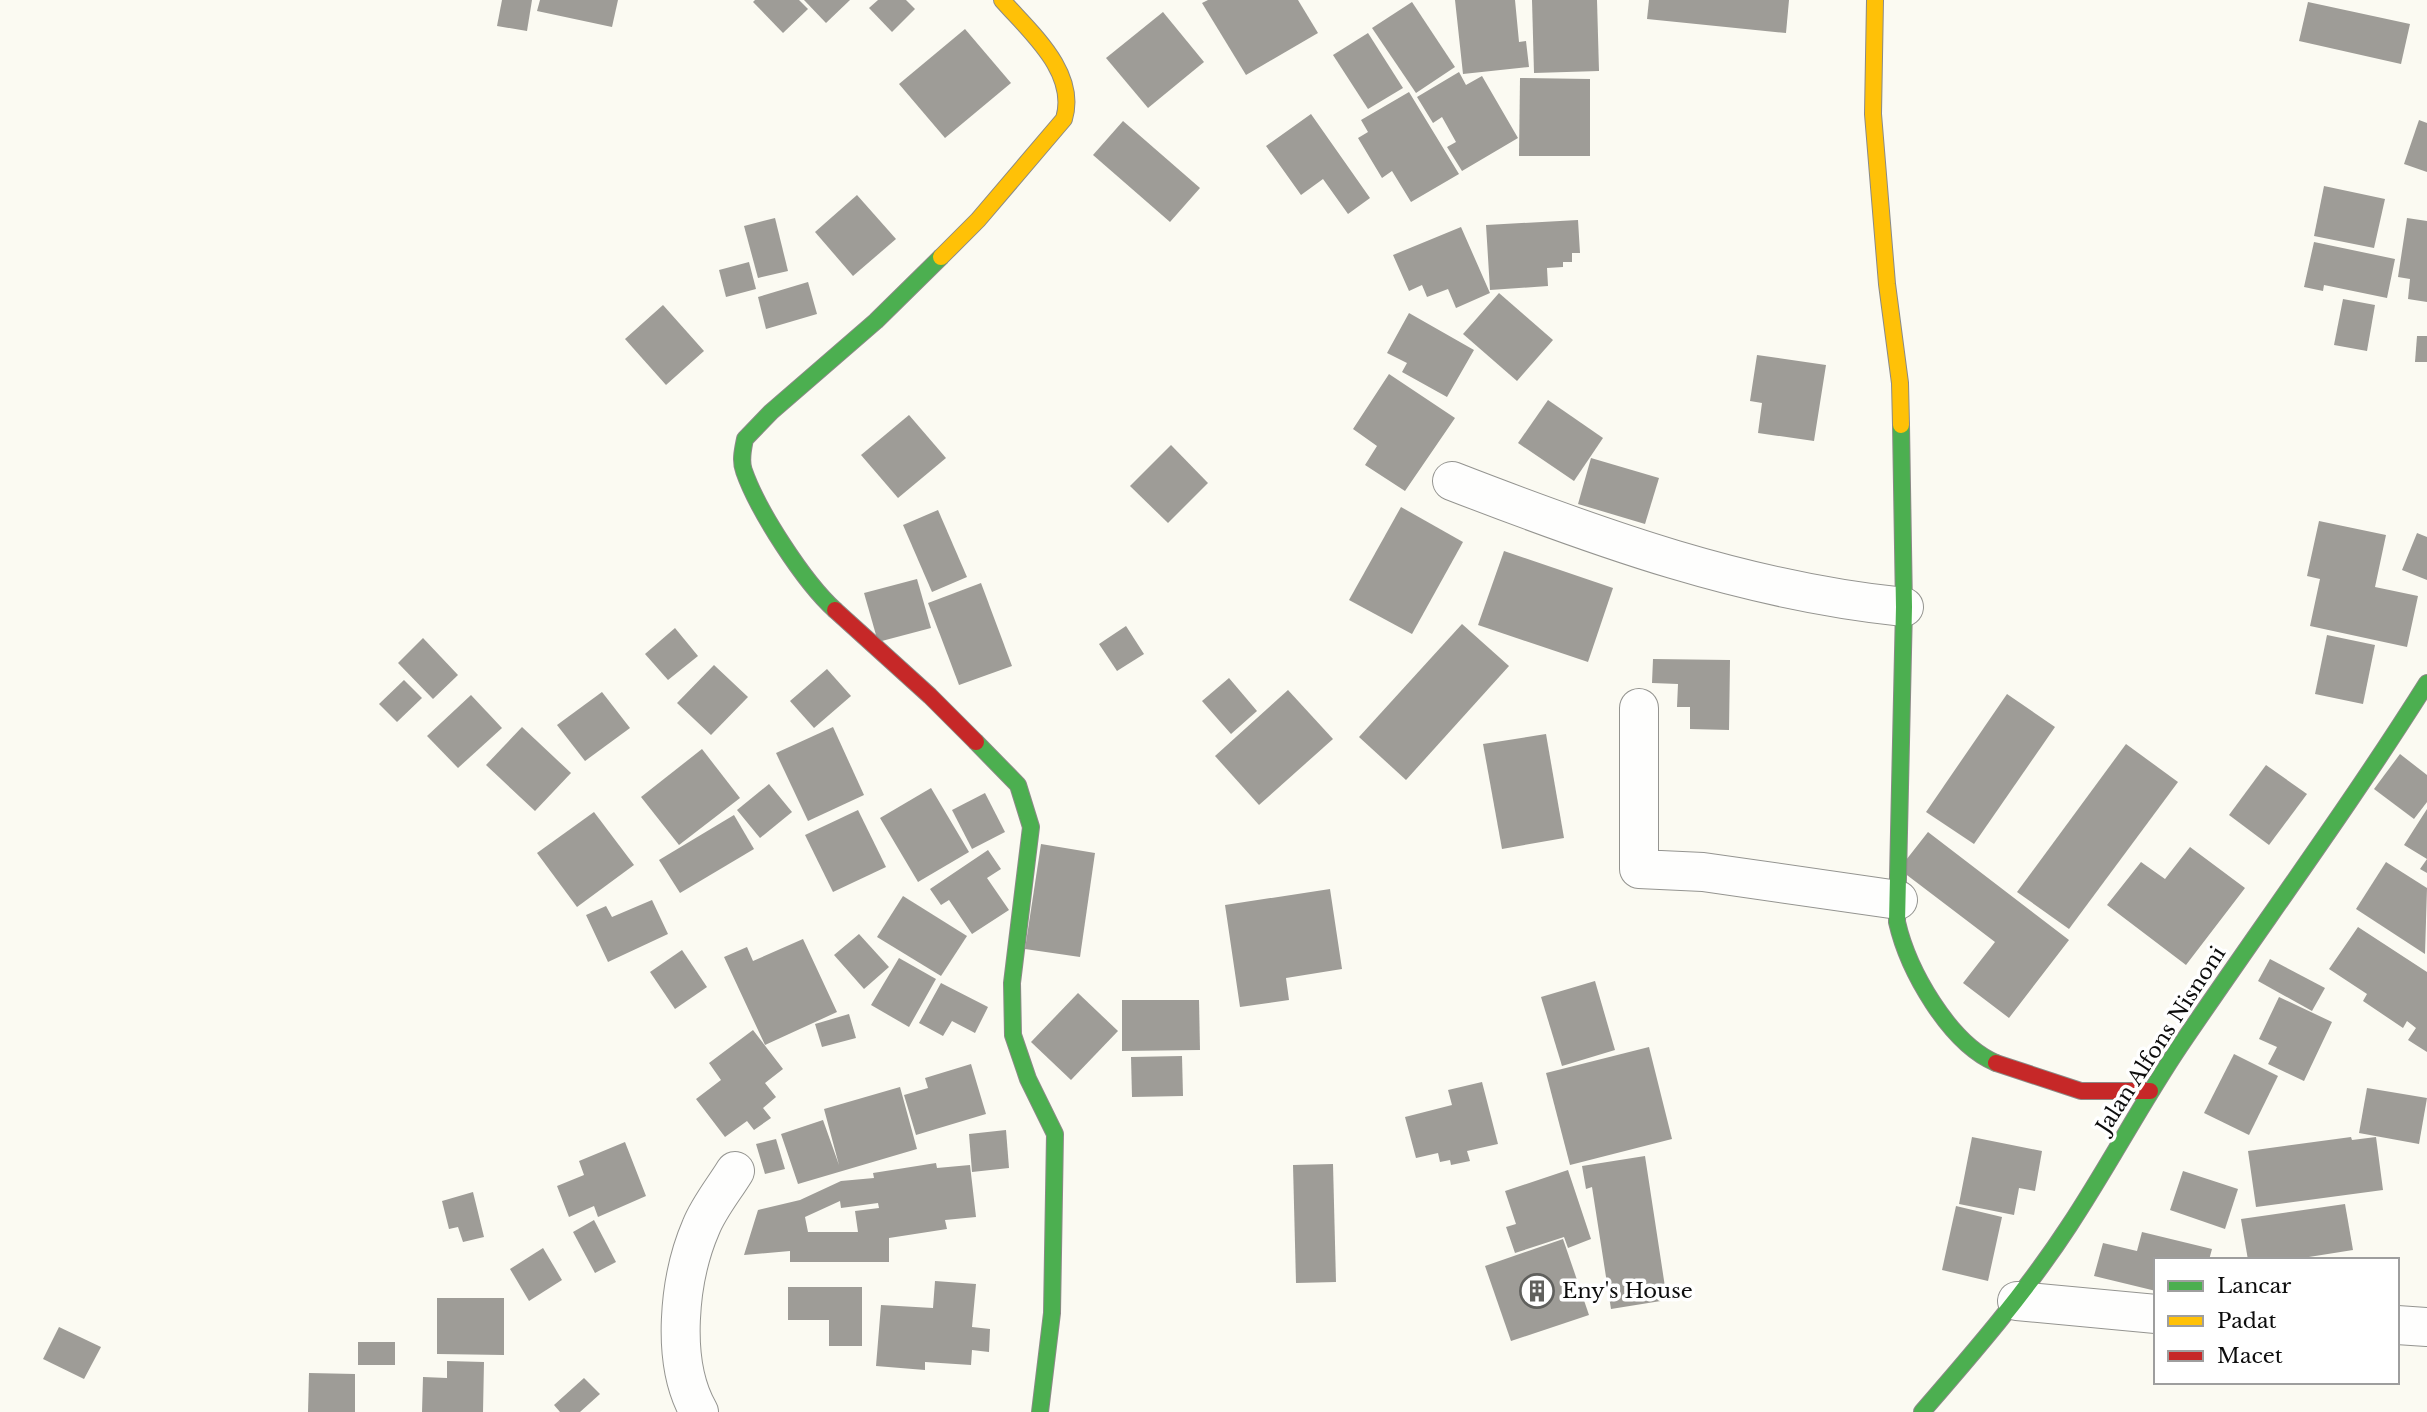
<svg xmlns="http://www.w3.org/2000/svg" width="2427" height="1412" font-family="'Libre Baskerville',serif">
  <style>
    .building { fill: #9e9c97; fill-rule: evenodd }
    .lines { fill: none; stroke-linecap: round; stroke-linejoin: round }
    .street-casing { stroke: #949490; stroke-width: 40 }
    .fast-casing { stroke: #8b8a87; stroke-width: 18 }
    .slow-casing { stroke: #8b8a87; stroke-width: 18 }
    .jam-casing { stroke: #8b8a87; stroke-width: 18 }
    .street { stroke: #fefefd; stroke-width: 38 }
    .fast { stroke: #4caf50; stroke-width: 16 }
    .slow { stroke: #ffc107; stroke-width: 16 }
    .jam { stroke: #c62828; stroke-width: 16 }
    .labels { text-anchor: middle; dominant-baseline: central; stroke-width: 7; stroke-linejoin: round; paint-order: stroke }
    .street-label { font-size: 21px; fill: #0d0d0d; stroke: #fff }
    .poi-label { font-size: 21px; fill: #0d0d0d; stroke: #fff; text-anchor: start }
  </style>
  <rect width="100%" height="100%" fill="#fbfaf2"/>
  <g class="building">
    <polygon points="502,0 532,0 527,31 497,26"/>
    <polygon points="540,0 618,0 612,27 537,11"/>
    <polygon points="755,0 799,0 808,9 783,33 753,2"/>
    <polygon points="804,0 850,0 826,23"/>
    <polygon points="878,0 906,0 915,9 892,32 869,8"/>
    <polygon points="1208,0 1298,0 1318,33 1246,75 1202,3"/>
    <polygon points="1455,0 1515,0 1519,42 1526,41 1529,67 1463,74"/>
    <polygon points="1532,0 1597,0 1599,71 1534,73"/>
    <polygon points="1649,0 1789,0 1786,33 1647,19"/>
    <polygon points="1412,2 1455,67 1416,93 1372,28"/>
    <polygon points="2308,2 2410,24 2401,64 2299,41"/>
    <polygon points="1163,12 1204,62 1148,108 1106,58"/>
    <polygon points="965,29 1011,83 945,138 899,84"/>
    <polygon points="1368,33 1403,88 1368,109 1333,55"/>
    <polygon points="1459,72 1466,85 1482,76 1518,138 1462,171 1447,147 1456,142 1442,117 1433,123 1417,97"/>
    <polygon points="1520,78 1590,79 1590,156 1519,156"/>
    <polygon points="1409,92 1459,174 1411,202 1392,171 1382,178 1358,138 1368,132 1361,120"/>
    <polygon points="1311,114 1370,198 1348,214 1323,179 1301,195 1266,146"/>
    <polygon points="2419,120 2427,123 2427,172 2404,164"/>
    <polygon points="1123,121 1200,188 1170,222 1093,155"/>
    <polygon points="2324,186 2385,199 2374,248 2314,236"/>
    <polygon points="857,195 896,239 853,276 815,232"/>
    <polygon points="775,218 788,271 758,278 744,226"/>
    <polygon points="2407,218 2427,221 2427,302 2408,299 2410,279 2398,277"/>
    <polygon points="1578,220 1580,253 1572,253 1572,262 1563,262 1563,267 1547,268 1548,286 1490,290 1486,225"/>
    <polygon points="1461,227 1490,293 1456,308 1448,289 1427,297 1422,285 1409,291 1393,255"/>
    <polygon points="2314,242 2395,259 2387,298 2324,285 2323,291 2304,287"/>
    <polygon points="749,262 756,289 726,297 719,270"/>
    <polygon points="808,282 817,314 766,329 758,297"/>
    <polygon points="1499,293 1553,340 1517,381 1463,334"/>
    <polygon points="2343,299 2375,305 2367,351 2334,345"/>
    <polygon points="663,305 704,351 666,385 625,339"/>
    <polygon points="1409,313 1474,350 1447,397 1402,372 1407,363 1387,353"/>
    <polygon points="2417,336 2427,336 2427,362 2415,362"/>
    <polygon points="1757,355 1826,365 1814,441 1758,433 1762,403 1750,401"/>
    <polygon points="1389,374 1455,418 1405,491 1365,465 1377,446 1353,429"/>
    <polygon points="1548,400 1603,438 1574,481 1518,443"/>
    <polygon points="909,415 946,458 898,498 861,455"/>
    <polygon points="1171,445 1208,483 1168,523 1130,486"/>
    <polygon points="1591,458 1659,478 1645,524 1578,504"/>
    <polygon points="1401,507 1463,542 1412,634 1349,600"/>
    <polygon points="938,510 967,577 932,592 903,525"/>
    <polygon points="2319,521 2386,535 2375,587 2418,596 2407,647 2310,626 2320,579 2307,576"/>
    <polygon points="2417,533 2427,537 2427,580 2402,570"/>
    <polygon points="1504,551 1613,588 1588,662 1478,625"/>
    <polygon points="917,579 931,628 878,642 864,593"/>
    <polygon points="981,583 1012,666 959,685 928,603"/>
    <polygon points="1462,624 1509,666 1406,780 1359,737"/>
    <polygon points="1126,626 1144,654 1117,671 1099,644"/>
    <polygon points="675,628 698,656 668,680 645,654"/>
    <polygon points="2327,635 2375,645 2363,704 2315,694"/>
    <polygon points="423,638 458,675 433,699 398,663"/>
    <polygon points="1653,659 1730,660 1729,730 1690,729 1690,707 1677,707 1678,684 1652,683"/>
    <polygon points="714,665 748,697 711,735 677,703"/>
    <polygon points="827,669 851,696 814,728 790,701"/>
    <polygon points="1229,678 1257,711 1231,734 1202,701"/>
    <polygon points="404,680 422,698 397,722 379,704"/>
    <polygon points="1288,690 1333,739 1259,805 1215,756"/>
    <polygon points="602,692 630,728 585,761 557,725"/>
    <polygon points="2007,694 2055,727 1974,844 1926,812"/>
    <polygon points="471,695 502,728 458,768 427,736"/>
    <polygon points="522,727 571,773 535,811 486,765"/>
    <polygon points="833,727 864,795 808,821 776,753"/>
    <polygon points="1546,734 1564,838 1502,849 1483,744"/>
    <polygon points="2126,744 2178,782 2069,929 2017,892"/>
    <polygon points="702,749 740,798 679,845 641,797"/>
    <polygon points="2400,754 2427,775 2427,802 2414,819 2374,789"/>
    <polygon points="2266,765 2307,794 2269,845 2229,815"/>
    <polygon points="769,784 792,812 760,838 737,810"/>
    <polygon points="931,788 969,852 918,882 880,818"/>
    <polygon points="985,793 1005,832 972,849 952,810"/>
    <polygon points="2427,809 2427,873 2420,869 2427,859 2404,845"/>
    <polygon points="858,810 886,867 833,892 805,835"/>
    <polygon points="594,812 634,865 577,907 537,853"/>
    <polygon points="734,815 754,849 680,893 659,860"/>
    <polygon points="1928,832 2069,940 2009,1018 1963,983 1995,942 1899,869"/>
    <polygon points="1041,844 1095,853 1080,957 1025,949"/>
    <polygon points="2190,847 2245,888 2186,965 2107,905 2141,862 2165,879"/>
    <polygon points="988,850 1001,869 987,878 1009,910 972,934 949,900 941,905 930,889"/>
    <polygon points="2386,862 2427,888 2425,954 2356,909"/>
    <polygon points="1330,889 1342,969 1286,978 1289,1000 1240,1007 1225,905"/>
    <polygon points="903,896 967,936 941,976 877,937"/>
    <polygon points="652,900 668,934 608,962 586,915 606,906 612,917"/>
    <polygon points="2358,927 2427,972 2427,1052 2408,1040 2416,1028 2407,1021 2403,1028 2363,1001 2367,994 2329,969"/>
    <polygon points="859,934 889,967 864,989 834,955"/>
    <polygon points="803,939 837,1012 765,1045 724,957 747,947 753,961"/>
    <polygon points="682,950 707,987 675,1009 650,972"/>
    <polygon points="899,958 936,979 909,1027 871,1005"/>
    <polygon points="2270,959 2325,988 2312,1011 2258,981"/>
    <polygon points="1595,981 1615,1050 1562,1066 1541,997"/>
    <polygon points="941,983 988,1007 975,1033 952,1021 943,1036 919,1023"/>
    <polygon points="1078,993 1118,1031 1071,1080 1031,1042"/>
    <polygon points="2279,997 2332,1022 2304,1081 2268,1064 2277,1047 2259,1039"/>
    <polygon points="1122,1000 1199,1000 1200,1050 1122,1051"/>
    <polygon points="849,1014 856,1038 822,1047 815,1024"/>
    <polygon points="753,1030 783,1069 765,1083 776,1097 763,1108 771,1118 754,1130 747,1121 725,1137 696,1099 721,1080 709,1063"/>
    <polygon points="1649,1047 1672,1139 1570,1165 1546,1073"/>
    <polygon points="2234,1054 2278,1076 2249,1135 2204,1113"/>
    <polygon points="1182,1056 1183,1096 1132,1097 1131,1057"/>
    <polygon points="971,1064 986,1114 916,1135 904,1095 928,1088 925,1078"/>
    <polygon points="1482,1082 1498,1144 1467,1151 1470,1161 1451,1165 1450,1160 1440,1162 1438,1153 1416,1158 1405,1117 1452,1105 1448,1090"/>
    <polygon points="900,1087 917,1149 798,1184 781,1134 823,1120 839,1165 824,1109"/>
    <polygon points="2367,1088 2427,1098 2419,1144 2359,1133"/>
    <polygon points="1006,1130 1009,1168 972,1172 969,1134"/>
    <polygon points="1972,1137 2042,1151 2035,1191 2019,1188 2014,1215 1959,1204"/>
    <polygon points="2351,1137 2352,1140 2376,1137 2383,1190 2256,1207 2248,1151"/>
    <polygon points="776,1139 785,1169 765,1174 756,1144"/>
    <polygon points="625,1142 646,1196 598,1217 594,1206 569,1217 557,1186 584,1175 579,1161"/>
    <polygon points="1645,1156 1667,1300 1611,1309 1592,1187 1586,1189 1582,1166"/>
    <path d="M936,1163L937,1168L970,1165L976,1217L945,1220L947,1229L889,1238V1262H790V1251L744,1255L758,1210L800,1200L841,1181L874,1178L873,1173ZM840,1201L841,1208L878,1203L879,1208L855,1211L858,1232H808L805,1217Z"/>
    <polygon points="1333,1164 1336,1282 1296,1283 1293,1165"/>
    <polygon points="1568,1170 1591,1239 1568,1248 1564,1237 1515,1253 1506,1227 1516,1224 1505,1191"/>
    <polygon points="2183,1171 2238,1189 2225,1229 2170,1210"/>
    <polygon points="473,1192 484,1237 463,1242 458,1227 449,1229 442,1201"/>
    <polygon points="2345,1204 2353,1250 2290,1260 2248,1260 2241,1219"/>
    <polygon points="1956,1206 2002,1217 1988,1281 1942,1270"/>
    <polygon points="594,1220 616,1262 595,1273 573,1232"/>
    <polygon points="2142,1232 2212,1249 2209,1260 2156,1260 2156,1291 2094,1276 2103,1243 2137,1251"/>
    <polygon points="1563,1239 1589,1315 1511,1341 1485,1266"/>
    <polygon points="543,1248 562,1280 529,1301 510,1269"/>
    <polygon points="935,1281 976,1284 972,1327 990,1329 989,1352 972,1350 971,1365 925,1362 925,1370 876,1366 881,1305 933,1308"/>
    <polygon points="788,1287 862,1287 862,1346 829,1346 829,1320 788,1320"/>
    <polygon points="437,1298 504,1298 504,1355 437,1354"/>
    <polygon points="59,1327 101,1347 84,1379 43,1359"/>
    <rect x="358" y="1342" width="37" height="23"/>
    <polygon points="447,1361 484,1362 483,1412 422,1412 423,1377 447,1378"/>
    <polygon points="309,1373 355,1374 355,1412 308,1412"/>
    <polygon points="584,1378 600,1394 580,1412 560,1412 554,1405"/>
  </g>
  <g class="lines">
    <g class="street-casing">
      <g id="street">
        <path d="M1452,481C1599,538 1746,591 1904,607"/>
        <polyline points="1639,708 1639,869 1703,872 1898,900"/>
        <polyline points="2017,1301 2156,1314"/>
        <polyline points="2397,1325 2427,1327"/>
        <path d="M699,1412C670,1362 679,1278 701,1227C709,1207 724,1189 735,1171"/>
      </g>
    </g>
    <g class="fast-casing">
      <g id="fast">
        <path d="M1901,425L1904,607L1897,922C1908,970 1949,1043 1996,1063"/>
        <path d="M835,610C804,582 758,511 744,471C740,461 743,449 745,439L771,412L876,321L941,257"/>
        <polyline points="976,742 1018,785 1031,827 1012,983 1013,1035 1028,1079 1055,1134 1052,1313 1040,1412"/>
        <path d="M1922,1412C1974,1352 2026,1292 2069,1226C2108,1167 2141,1104 2180,1046C2262,925 2349,807 2427,683"/>
      </g>
    </g>
    <g class="slow-casing">
      <g id="slow">
        <polyline points="1875,0 1873,114 1887,284 1900,383 1901,425"/>
        <path d="M941,257L978,220L1064,119C1078,72 1030,32 1002,0"/>
      </g>
    </g>
    <g class="jam-casing">
      <g id="jam">
        <polyline points="835,610 930,696 976,742"/>
        <polyline points="1996,1063 2081,1091 2150,1091"/>
      </g>
    </g>
    <use href="#street" class="street"/>
    <use href="#fast" class="fast"/>
    <use href="#slow" class="slow"/>
    <use href="#jam" class="jam"/>
  </g>
  <defs>
    <g id="building-ring" transform="scale(1.75)"><circle r="9.5" fill="#fff" stroke="#60605d" stroke-width="1.5"/><path d="M-4-6H4V6H1V3H-1V6H-4ZM-2.5-4.3h1.7v1.8h-1.7ZM.8-4.3h1.7v1.8H.8ZM-2.5-1h1.7V.8h-1.7ZM.8-1h1.7V.8H.8Z" fill="#60605d"/></g>
  </defs>
  <g fill-rule="evenodd">
    <use href="#building-ring" x="1537" y="1291"/>
  </g>
  <g class="labels">
    <g class="street-label">
      <text transform="translate(2161 1040) rotate(-57)">Jalan Alfons Nisnoni</text>
    </g>
    <g class="poi-label">
      <text x="1562" y="1291">Eny's House</text>
    </g>
  </g>
  <rect x="2154" y="1258" width="245" height="126" fill="#ffffff" stroke="#9e9e9e" stroke-width="2"/>
  <rect x="2168" y="1281" width="35" height="10" fill="#4caf50" stroke="#9e9e9e" stroke-width="2"/>
  <text x="2217" y="1293" font-size="21" fill="#0d0d0d">Lancar</text>
  <rect x="2168" y="1316" width="35" height="10" fill="#ffc107" stroke="#9e9e9e" stroke-width="2"/>
  <text x="2217" y="1328" font-size="21" fill="#0d0d0d">Padat</text>
  <rect x="2168" y="1351" width="35" height="10" fill="#c62828" stroke="#9e9e9e" stroke-width="2"/>
  <text x="2217" y="1363" font-size="21" fill="#0d0d0d">Macet</text>
</svg>
